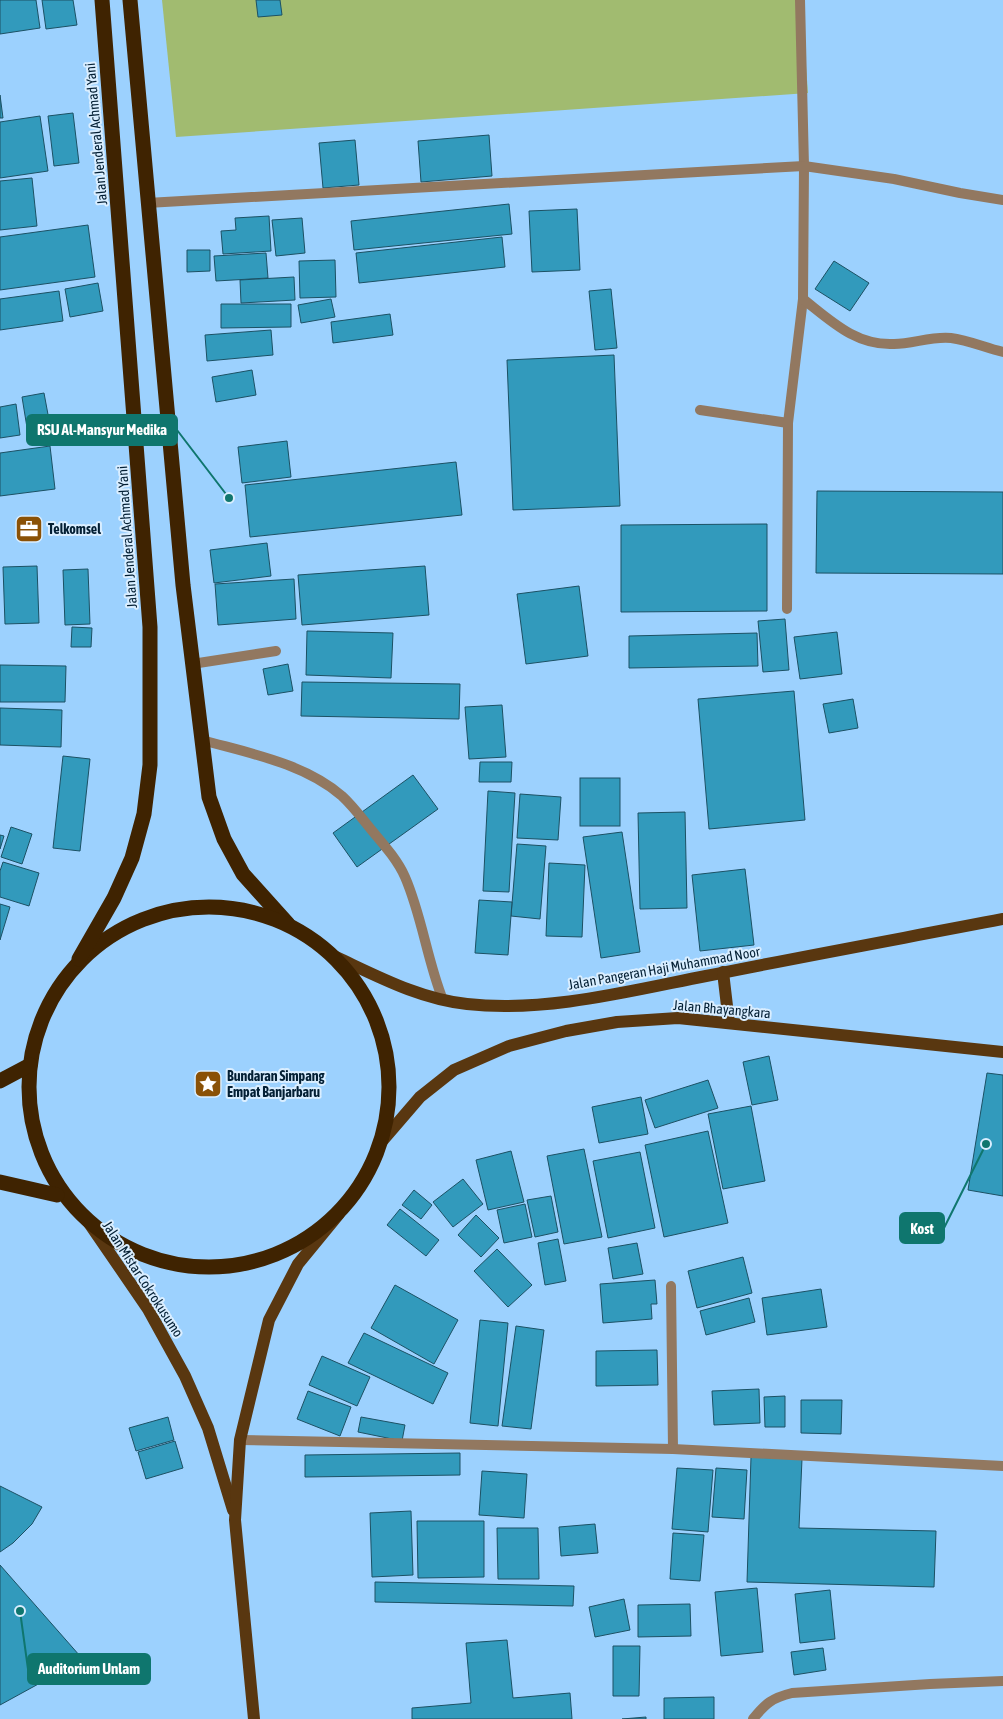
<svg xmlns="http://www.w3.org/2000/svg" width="1003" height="1719" font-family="'Asap Condensed',sans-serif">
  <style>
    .green { fill: #a1bb70 }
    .building { fill: #329abc; stroke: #1c5164 }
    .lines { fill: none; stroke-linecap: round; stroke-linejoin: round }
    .lane { stroke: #927860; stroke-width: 10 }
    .street { stroke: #927860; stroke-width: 10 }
    .primary { stroke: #593710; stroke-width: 12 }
    .highway { stroke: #3f2301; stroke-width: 15 }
    .labels { text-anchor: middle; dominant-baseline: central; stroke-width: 4; stroke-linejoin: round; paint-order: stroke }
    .street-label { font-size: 14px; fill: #031f34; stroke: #daeeff }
    .poi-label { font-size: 14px; font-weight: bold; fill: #031f34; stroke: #daeeff; text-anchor: start }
    .leader { fill: none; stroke: #0f766e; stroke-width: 2 }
    .callout-dot { fill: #0f766e; stroke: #daeeff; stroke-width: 2 }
    .callout { fill: #0f766e; stroke: #0f766e; stroke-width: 2 }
    .callout-label { font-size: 15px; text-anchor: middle; font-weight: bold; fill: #fff }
  </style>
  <rect width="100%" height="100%" fill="#9cd1fe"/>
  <polygon class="green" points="162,0 801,0 808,93 176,137"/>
  <g class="building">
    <polygon points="0,0 36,0 40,28 0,34"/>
    <polygon points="42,0 73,0 77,25 46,29"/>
    <polygon points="256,0 280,0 282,15 258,17"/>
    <polygon points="0,95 3,118 0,118"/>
    <polygon points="73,113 79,163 54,166 48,116"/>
    <polygon points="40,116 48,171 0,178 0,122"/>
    <polygon points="489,135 492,176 421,182 418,141"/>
    <polygon points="355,140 359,185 323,188 319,143"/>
    <polygon points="32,178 37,226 0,230 0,181"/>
    <polygon points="509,204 512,234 354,250 351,221"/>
    <polygon points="577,209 580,270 532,272 529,211"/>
    <polygon points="269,216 271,251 223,254 221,231 236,230 235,218"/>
    <polygon points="302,218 305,253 276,256 272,220"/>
    <polygon points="88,225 95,277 0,290 0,237"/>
    <polygon points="502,237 505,267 359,283 356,253"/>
    <polygon points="187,250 210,250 210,271 187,272"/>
    <polygon points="266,253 268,278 216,281 214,256"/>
    <polygon points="335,260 336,297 300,298 299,261"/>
    <polygon points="834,261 869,283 850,311 815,289"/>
    <polygon points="294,277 295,300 241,303 240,280"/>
    <polygon points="98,283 103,311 70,317 65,289"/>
    <polygon points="611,289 617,348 595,350 589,291"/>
    <polygon points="59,291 63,321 0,330 0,299"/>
    <polygon points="331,299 335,317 301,323 298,305"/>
    <polygon points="221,304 291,304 291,327 221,328"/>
    <polygon points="390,314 393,335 333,343 331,322"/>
    <polygon points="271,330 273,355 207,361 205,335"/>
    <polygon points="614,355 620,506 513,510 507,360"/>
    <polygon points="252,370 256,395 216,402 212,377"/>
    <polygon points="44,393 52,436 29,440 22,397"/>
    <polygon points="16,404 20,435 0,438 0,407"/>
    <polygon points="287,441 291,477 242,483 238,447"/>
    <polygon points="50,446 55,489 0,496 0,453"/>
    <polygon points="456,462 462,515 250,537 245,485"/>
    <polygon points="817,491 1003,492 1003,574 816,573"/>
    <polygon points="767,524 767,611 621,612 621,525"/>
    <polygon points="267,543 271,576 214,583 210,550"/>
    <polygon points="37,566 39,623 5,624 3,567"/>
    <polygon points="425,566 429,615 302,625 298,575"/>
    <polygon points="88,569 90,624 65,625 63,570"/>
    <polygon points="294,579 296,619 218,625 215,584"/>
    <polygon points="579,586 588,656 526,664 517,594"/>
    <polygon points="785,619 789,670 763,672 758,621"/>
    <polygon points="72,627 92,628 91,647 71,647"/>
    <polygon points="307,631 393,633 391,678 306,675"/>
    <polygon points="837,632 842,674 800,679 794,637"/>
    <polygon points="757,633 758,666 629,668 629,636"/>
    <polygon points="288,664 293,691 268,695 263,669"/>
    <polygon points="0,665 66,666 65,702 0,702"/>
    <polygon points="302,682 460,684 459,719 301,716"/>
    <polygon points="794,691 805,820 709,829 698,699"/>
    <polygon points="853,699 858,728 829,733 823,704"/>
    <polygon points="502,705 506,757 469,759 465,707"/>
    <polygon points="0,708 62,710 61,747 0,745"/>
    <polygon points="63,756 90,759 80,851 53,848"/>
    <polygon points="480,762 512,762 511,782 479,782"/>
    <polygon points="413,775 438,809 357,867 333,833"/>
    <rect x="580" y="778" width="40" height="48"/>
    <polygon points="488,791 515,793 509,892 483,891"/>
    <polygon points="520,794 561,797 558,840 517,838"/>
    <polygon points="685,812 687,908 640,909 638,813"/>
    <polygon points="11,827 32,834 22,864 1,857"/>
    <polygon points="622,832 640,952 601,958 583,837"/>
    <polygon points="0,835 4,836 0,849"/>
    <polygon points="517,844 546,846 540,919 511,916"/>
    <polygon points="3,862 39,873 29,906 0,897 0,871"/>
    <polygon points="549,863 585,865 582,937 546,936"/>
    <polygon points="745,869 754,945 700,951 692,875"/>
    <polygon points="479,900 512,902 508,955 475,953"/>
    <polygon points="0,904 10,907 0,940"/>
    <polygon points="769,1056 778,1100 752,1105 743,1062"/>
    <polygon points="987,1073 1003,1075 1003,1196 968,1190"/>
    <polygon points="708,1080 718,1108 655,1128 645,1100"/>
    <polygon points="641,1097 648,1134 599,1143 592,1107"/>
    <polygon points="751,1106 765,1181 723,1189 708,1114"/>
    <polygon points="708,1131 728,1223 664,1237 645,1145"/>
    <polygon points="584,1149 602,1237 564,1244 547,1156"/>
    <polygon points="511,1151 524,1202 488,1210 476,1160"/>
    <polygon points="640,1152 655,1228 608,1238 593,1161"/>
    <polygon points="463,1179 483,1204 453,1227 433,1202"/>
    <polygon points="414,1190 432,1205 421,1219 402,1205"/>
    <polygon points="551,1196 558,1232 535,1237 527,1200"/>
    <polygon points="525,1204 532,1237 504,1243 497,1210"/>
    <polygon points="400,1209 439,1240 426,1256 387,1225"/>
    <polygon points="476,1215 499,1238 481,1257 458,1235"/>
    <polygon points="558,1239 566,1281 545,1285 538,1243"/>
    <polygon points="637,1243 643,1274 613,1279 608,1248"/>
    <polygon points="497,1249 532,1285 508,1307 474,1271"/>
    <polygon points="743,1257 752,1293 697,1308 688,1271"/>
    <polygon points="655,1280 657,1304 651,1304 652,1319 603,1323 600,1284"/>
    <polygon points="395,1285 458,1320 434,1364 371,1328"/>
    <polygon points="821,1289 827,1327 767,1335 762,1298"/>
    <polygon points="749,1298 755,1322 706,1335 700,1311"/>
    <polygon points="480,1320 508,1323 498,1426 470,1423"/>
    <polygon points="516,1326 544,1330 531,1429 502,1426"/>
    <polygon points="364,1333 448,1373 433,1404 348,1363"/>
    <polygon points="657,1350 658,1385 596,1386 596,1351"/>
    <polygon points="322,1356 370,1377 357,1406 309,1385"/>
    <polygon points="759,1389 760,1423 714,1425 712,1391"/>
    <polygon points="308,1391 351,1407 340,1436 297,1419"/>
    <polygon points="785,1396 785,1427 765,1427 764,1397"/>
    <polygon points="801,1400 842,1400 841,1434 801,1433"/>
    <polygon points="168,1417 174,1440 136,1451 129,1428"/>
    <polygon points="361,1417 405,1425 402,1441 358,1432"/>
    <polygon points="175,1441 183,1468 146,1479 138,1452"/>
    <polygon points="460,1453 460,1475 305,1477 305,1455"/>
    <polygon points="751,1457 802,1459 799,1528 936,1531 934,1587 747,1582"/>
    <polygon points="677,1468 713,1470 708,1532 672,1529"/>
    <polygon points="716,1468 747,1470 744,1519 712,1517"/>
    <polygon points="482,1471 527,1474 524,1518 479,1515"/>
    <polygon points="0,1486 42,1507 32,1524 13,1543 0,1552"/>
    <polygon points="411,1511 413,1575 372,1577 370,1513"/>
    <polygon points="417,1521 484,1521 484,1577 418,1578"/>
    <polygon points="595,1524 598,1553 561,1556 559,1527"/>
    <polygon points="497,1528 538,1528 539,1579 498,1579"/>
    <polygon points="673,1533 704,1535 700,1581 670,1579"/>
    <polygon points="0,1565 80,1656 42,1682 0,1705"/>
    <polygon points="375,1582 574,1586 573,1606 375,1602"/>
    <polygon points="757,1588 763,1652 721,1656 715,1592"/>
    <polygon points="830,1590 835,1639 800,1643 795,1594"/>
    <polygon points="624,1599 630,1630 595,1637 589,1607"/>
    <polygon points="690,1604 691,1636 638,1637 638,1605"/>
    <polygon points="507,1640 513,1698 570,1693 572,1719 412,1719 412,1708 471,1703 466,1643"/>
    <polygon points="613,1646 640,1646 639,1696 613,1696"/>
    <polygon points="823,1648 826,1670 794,1675 791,1652"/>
    <polygon points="714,1697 714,1719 664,1719 664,1698"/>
    <polygon points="646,1717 646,1719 622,1719"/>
  </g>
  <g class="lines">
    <g class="lane">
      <polyline points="700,410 788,423"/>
      <polyline points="787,609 788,423 803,299"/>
      <polyline points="192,664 276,651"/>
      <path d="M202,740C248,753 304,763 342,796C354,807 364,821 374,833C385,846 398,861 405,877C422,916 427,960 443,1000"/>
      <path d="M753,1719C766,1703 772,1698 792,1693L930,1684L1003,1681"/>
    </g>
    <g class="street">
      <path d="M800,0L804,166L803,299C831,321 856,346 894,344C913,344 931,336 951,338C968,340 986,348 1003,352"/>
      <polyline points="147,203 804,166 894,179 960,193 1003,200"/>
      <polyline points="671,1286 673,1449"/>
      <polyline points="240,1440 673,1449 1003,1466"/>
    </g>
    <g class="primary">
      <path d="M336,957C379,977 420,999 467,1004C545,1013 630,991 706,976C805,956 904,938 1003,919"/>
      <polyline points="723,972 729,1023"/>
      <polyline points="383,1140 420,1097 454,1070 509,1046 566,1031 617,1022 678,1018 1003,1052"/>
      <polyline points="89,1223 148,1309 185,1376 208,1428 233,1510"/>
      <polyline points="254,1719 235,1520 240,1440 269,1320 298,1264 339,1214"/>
    </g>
    <g class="highway">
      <polyline points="130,0 183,585 209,797 224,839 243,874 288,924"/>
      <circle cx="209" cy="1087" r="180"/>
      <polyline points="79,959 114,898 132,858 144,814 150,765 150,627 102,0"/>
      <polyline points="0,1081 30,1065"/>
      <polyline points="0,1182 57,1195"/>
    </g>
  </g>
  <defs>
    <g id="office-square" transform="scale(1.4375)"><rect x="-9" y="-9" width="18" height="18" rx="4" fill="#8a5106" stroke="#daeeff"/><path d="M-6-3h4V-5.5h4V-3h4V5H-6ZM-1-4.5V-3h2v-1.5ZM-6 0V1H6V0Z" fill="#fff"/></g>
    <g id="sight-square" transform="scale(1.4375)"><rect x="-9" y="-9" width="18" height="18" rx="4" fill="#8a5106" stroke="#daeeff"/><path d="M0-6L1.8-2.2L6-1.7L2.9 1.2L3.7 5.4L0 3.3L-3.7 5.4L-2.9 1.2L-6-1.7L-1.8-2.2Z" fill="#fff"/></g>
  </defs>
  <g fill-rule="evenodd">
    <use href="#office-square" x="29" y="529"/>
    <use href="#sight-square" x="208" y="1084"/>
  </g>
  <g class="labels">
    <g class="street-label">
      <text transform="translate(96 134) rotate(-95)">Jalan Jenderal Achmad Yani</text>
      <text transform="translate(127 537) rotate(-94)">Jalan Jenderal Achmad Yani</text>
      <text transform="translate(664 968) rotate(-10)">Jalan Pangeran Haji Muhammad Noor</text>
      <text transform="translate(722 1009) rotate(5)">Jalan Bhayangkara</text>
      <text transform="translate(143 1279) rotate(57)">Jalan Mistar Cokrokusumo</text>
    </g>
    <g class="poi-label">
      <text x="48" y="529">Telkomsel</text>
      <text x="227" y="1076">Bundaran Simpang<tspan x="227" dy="16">Empat Banjarbaru</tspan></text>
    </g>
  </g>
  <path class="leader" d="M229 498L177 430M986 1144L944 1228M20 1611L28 1669"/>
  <g class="callout-dot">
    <circle cx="229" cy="498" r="5"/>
    <circle cx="986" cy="1144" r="5"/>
    <circle cx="20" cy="1611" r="5"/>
  </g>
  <g class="callout">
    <rect x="27" y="415" width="150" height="30" rx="5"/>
    <rect x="900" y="1213" width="44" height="30" rx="5"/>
    <rect x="28" y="1654" width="122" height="30" rx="5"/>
  </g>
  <g class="callout-label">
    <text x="102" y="435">RSU Al-Mansyur Medika</text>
    <text x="922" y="1234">Kost</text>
    <text x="89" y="1674">Auditorium Unlam</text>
  </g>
</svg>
